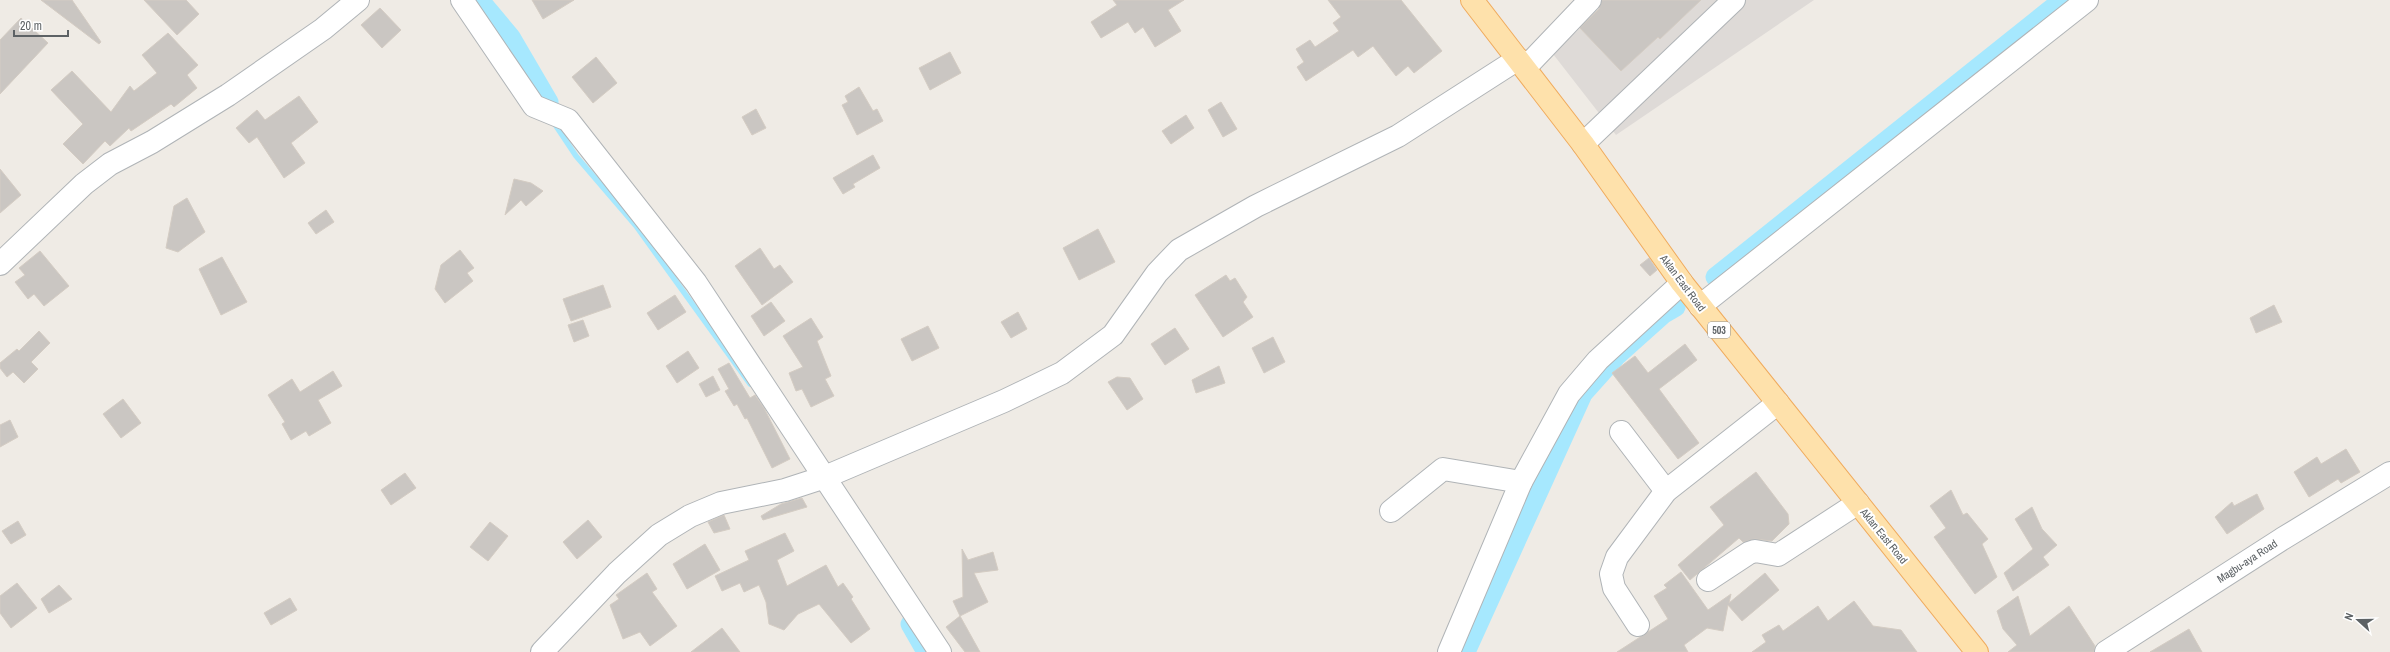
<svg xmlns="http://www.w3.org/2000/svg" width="2390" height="652" font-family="'Archivo Narrow',sans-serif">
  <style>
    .industrial { fill: #dedad7 }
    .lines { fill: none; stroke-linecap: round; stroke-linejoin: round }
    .stream { stroke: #a6e8fe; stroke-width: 5.5 }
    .canal { stroke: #a6e8fe; stroke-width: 19 }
    .building { fill: #cac6c2; stroke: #d4ccc3 }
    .minor-casing { stroke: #b0b4b7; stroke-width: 24 }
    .major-casing { stroke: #f0ab5d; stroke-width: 24 }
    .minor { stroke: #fff; stroke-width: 22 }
    .major { stroke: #fee1ab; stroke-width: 22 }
    .labels { text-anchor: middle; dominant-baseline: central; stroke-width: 4; stroke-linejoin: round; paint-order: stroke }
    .shield { fill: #fff; stroke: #8e9193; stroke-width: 1 }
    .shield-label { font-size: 10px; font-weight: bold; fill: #5d6265 }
    .street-label { font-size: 11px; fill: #5d6265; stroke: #fff }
  </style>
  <rect width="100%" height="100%" fill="#efebe5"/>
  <polygon class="industrial" points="1610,0 1814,0 1616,135 1553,54"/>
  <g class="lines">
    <polyline class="stream" points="554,123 576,156 636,226 750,384"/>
    <g class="canal">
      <polyline points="480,0 511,37 549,102"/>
      <polyline points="1715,277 2062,0"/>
      <polyline points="910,624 926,652"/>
      <polyline points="1466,652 1583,394 1617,356 1664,314 1676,307"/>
    </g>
  </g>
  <g class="building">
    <polygon points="41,0 72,0 101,42 99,44"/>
    <polygon points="144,0 186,0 199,14 177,35"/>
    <polygon points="532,0 574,0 543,19"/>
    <polygon points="1113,0 1184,0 1168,10 1181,31 1155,47 1143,27 1135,33 1128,22 1101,38 1091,22 1117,5"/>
    <polygon points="1328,0 1401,0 1442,51 1414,73 1408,66 1396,76 1373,46 1358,57 1353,50 1306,81 1297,67 1304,62 1296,49 1310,40 1315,47 1339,31 1333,23 1341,17"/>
    <polygon points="1602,0 1701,0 1660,39 1658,37 1621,71 1580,28 1599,9"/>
    <polygon points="380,8 401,30 382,48 361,25"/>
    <polygon points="21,18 48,43 0,94 0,40"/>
    <polygon points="168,33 198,65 187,75 197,88 174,107 171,104 131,131 129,128 110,146 105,141 83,164 63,144 83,124 51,90 72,71 111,112 130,86 134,91 157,73 142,55"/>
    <polygon points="950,52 961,73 930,90 919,68"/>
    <polygon points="596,57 617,83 593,103 572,77"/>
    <polygon points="859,87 873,111 877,109 883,121 857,135 842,105 848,102 845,96"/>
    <polygon points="299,96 318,122 291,143 305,163 284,178 257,137 249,143 236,128 257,110 265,120"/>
    <polygon points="1221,102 1237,129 1223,137 1208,110"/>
    <polygon points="756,109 766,128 752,135 742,117"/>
    <polygon points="1186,115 1194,128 1171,144 1162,131"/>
    <polygon points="873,155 880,168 853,184 855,187 843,194 833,178"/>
    <polygon points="0,169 21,195 0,213"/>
    <polygon points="514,179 531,183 543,191 526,206 521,200 505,215"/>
    <polygon points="187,198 205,232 178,252 166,248 174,206"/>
    <polygon points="326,210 334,222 316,234 308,223"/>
    <polygon points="1098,229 1115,262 1079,280 1063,248"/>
    <polygon points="760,248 774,269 780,265 793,282 762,305 735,266"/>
    <polygon points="460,250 474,268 467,273 473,281 445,303 435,289 441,265"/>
    <polygon points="40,251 69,286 44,306 34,294 28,299 15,282 25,275 19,268"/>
    <polygon points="222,257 247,302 221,315 199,269"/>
    <polygon points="1649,258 1657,270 1650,276 1640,265"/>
    <polygon points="1226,275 1230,281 1235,278 1247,297 1243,302 1253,317 1223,337 1195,295"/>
    <polygon points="603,285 611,307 571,321 563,299"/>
    <polygon points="675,295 686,312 658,330 647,313"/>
    <polygon points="771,302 785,321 764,336 751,316"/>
    <polygon points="2274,305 2282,322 2256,333 2250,318"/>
    <polygon points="1018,312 1027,329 1011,338 1001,322"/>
    <polygon points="811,318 823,337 817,341 831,376 825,379 834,396 811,407 802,389 796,391 789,373 803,367 783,336"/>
    <polygon points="583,320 589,336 574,342 568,325"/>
    <polygon points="928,326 939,348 912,361 901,339"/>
    <polygon points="1175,328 1189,349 1165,365 1151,344"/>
    <polygon points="39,331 50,343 31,362 38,369 24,383 13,372 7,377 0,368 0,363 17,349 19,351"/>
    <polygon points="1273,337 1285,362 1264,373 1252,348"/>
    <polygon points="1685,344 1697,360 1659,389 1699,443 1678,459 1612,373 1635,356 1648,373"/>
    <polygon points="688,351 699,368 677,383 666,366"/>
    <polygon points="729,363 750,398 755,395 764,408 790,459 772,468 747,418 745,419 737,404 734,406 725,391 729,389 718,369"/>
    <polygon points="1219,366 1225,383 1196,393 1192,380"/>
    <polygon points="333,371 342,386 318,400 331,423 309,436 306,431 291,440 282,424 285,422 268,395 292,379 300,392"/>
    <polygon points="713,376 720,390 706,397 699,384"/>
    <polygon points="1117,377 1130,378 1143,399 1127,410 1108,382"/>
    <polygon points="123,399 141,423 121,438 103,414"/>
    <polygon points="10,420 18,437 0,447 0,425"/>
    <polygon points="2346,449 2360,472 2341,483 2338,479 2309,497 2294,472 2317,457 2321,464"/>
    <polygon points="1756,472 1788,514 1789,524 1772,541 1755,539 1743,542 1739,538 1690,580 1678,565 1724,525 1710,507"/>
    <polygon points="405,473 416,488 391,505 381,490"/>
    <polygon points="1951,490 1963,515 1967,513 1988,539 1982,544 1997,577 1975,594 1934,537 1946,528 1930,506"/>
    <polygon points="2257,494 2264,509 2227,534 2215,517 2232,502 2234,506"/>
    <polygon points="802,498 807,507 763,520 761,516 781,504"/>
    <polygon points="2032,507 2042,529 2057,545 2043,557 2049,565 2013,591 2004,573 2033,549 2015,519"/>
    <polygon points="724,515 730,529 714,533 708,522"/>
    <polygon points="588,520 602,537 577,559 563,542"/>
    <polygon points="18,521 26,535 11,544 2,531"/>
    <polygon points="490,522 508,536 488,561 470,547"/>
    <polygon points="785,533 794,551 777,560 787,586 826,565 838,587 843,583 853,597 851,599 870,629 851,643 819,604 798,614 784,630 769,624 766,602 759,585 744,592 740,583 722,591 715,576 749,560 745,551"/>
    <polygon points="705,544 720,570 687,589 673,564"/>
    <polygon points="962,549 968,560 993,552 998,570 974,573 988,602 960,616 953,601 963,597"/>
    <polygon points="1681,572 1708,610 1731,594 1729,603 1765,573 1779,590 1742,621 1728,605 1723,631 1707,628 1684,645 1688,652 1617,652 1668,619 1654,596 1667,588 1664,585"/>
    <polygon points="647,573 657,589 652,592 677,626 650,646 640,632 623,639 610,605 619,599 616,595"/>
    <polygon points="17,583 37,608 11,628 0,613 0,596"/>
    <polygon points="59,585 72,599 49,613 41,599"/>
    <polygon points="2018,596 2030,636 2069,606 2095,646 2094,652 2008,652 2017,645 2003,629 1997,611"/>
    <polygon points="290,598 297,610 271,625 264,613"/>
    <polygon points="1854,601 1873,626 1901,630 1917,652 1752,652 1766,642 1762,635 1779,625 1783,631 1818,606 1828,621"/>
    <polygon points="960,616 980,652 965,652 946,627"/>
    <polygon points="722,628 740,652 691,652"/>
    <polygon points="2189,629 2202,652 2150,652"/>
  </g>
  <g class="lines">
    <g class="minor-casing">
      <g id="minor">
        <polyline points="462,0 534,106 568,120 696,283 940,652"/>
        <polyline points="1525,68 1590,0"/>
        <polyline points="1583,144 1734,0"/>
        <polyline points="0,264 84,184 110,164 152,142 228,95 323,29 358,0"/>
        <polyline points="1700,306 2087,0"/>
        <polyline points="1621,432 1666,491"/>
        <polyline points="1391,511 1443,469 1521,482"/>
        <polyline points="1708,580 1749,553 1755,551 1778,555 1858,503"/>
        <polyline points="1638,625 1614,588 1611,574 1617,557 1666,491 1778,403"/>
        <polyline points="542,652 617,573 659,535 690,516 721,503 785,490 825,477 1004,401 1062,373 1113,335 1157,273 1179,250 1256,206 1398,136 1518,59"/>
        <polyline points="1449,652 1521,482 1569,394 1598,360 1682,283"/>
        <polyline points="2106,652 2282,539 2390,473"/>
      </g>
    </g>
    <g class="major-casing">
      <polyline id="major" points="1472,0 1583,144 1682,283 1977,652"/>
    </g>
    <use href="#minor" class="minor"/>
    <use href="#major" class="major"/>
  </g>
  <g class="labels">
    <rect class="shield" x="1708" y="322" width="22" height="16" rx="3"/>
    <g class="shield-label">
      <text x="1719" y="330">503</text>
    </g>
    <g class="street-label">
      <text transform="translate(1683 283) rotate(53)">Aklan East Road</text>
      <text transform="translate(1884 536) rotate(51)">Aklan East Road</text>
      <text transform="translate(2247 561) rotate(-33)">Magbu-aya Road</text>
    </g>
  </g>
  <g transform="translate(2358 620) rotate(291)" stroke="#ffffff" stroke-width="3" paint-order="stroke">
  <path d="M0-3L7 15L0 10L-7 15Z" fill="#5d6265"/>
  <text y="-6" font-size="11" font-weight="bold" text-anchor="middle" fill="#5d6265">N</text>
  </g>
  <path d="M14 30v6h54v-6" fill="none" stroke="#5d6265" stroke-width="2"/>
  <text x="20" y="30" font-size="12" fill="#5d6265" stroke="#ffffff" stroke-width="3" paint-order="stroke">20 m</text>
</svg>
